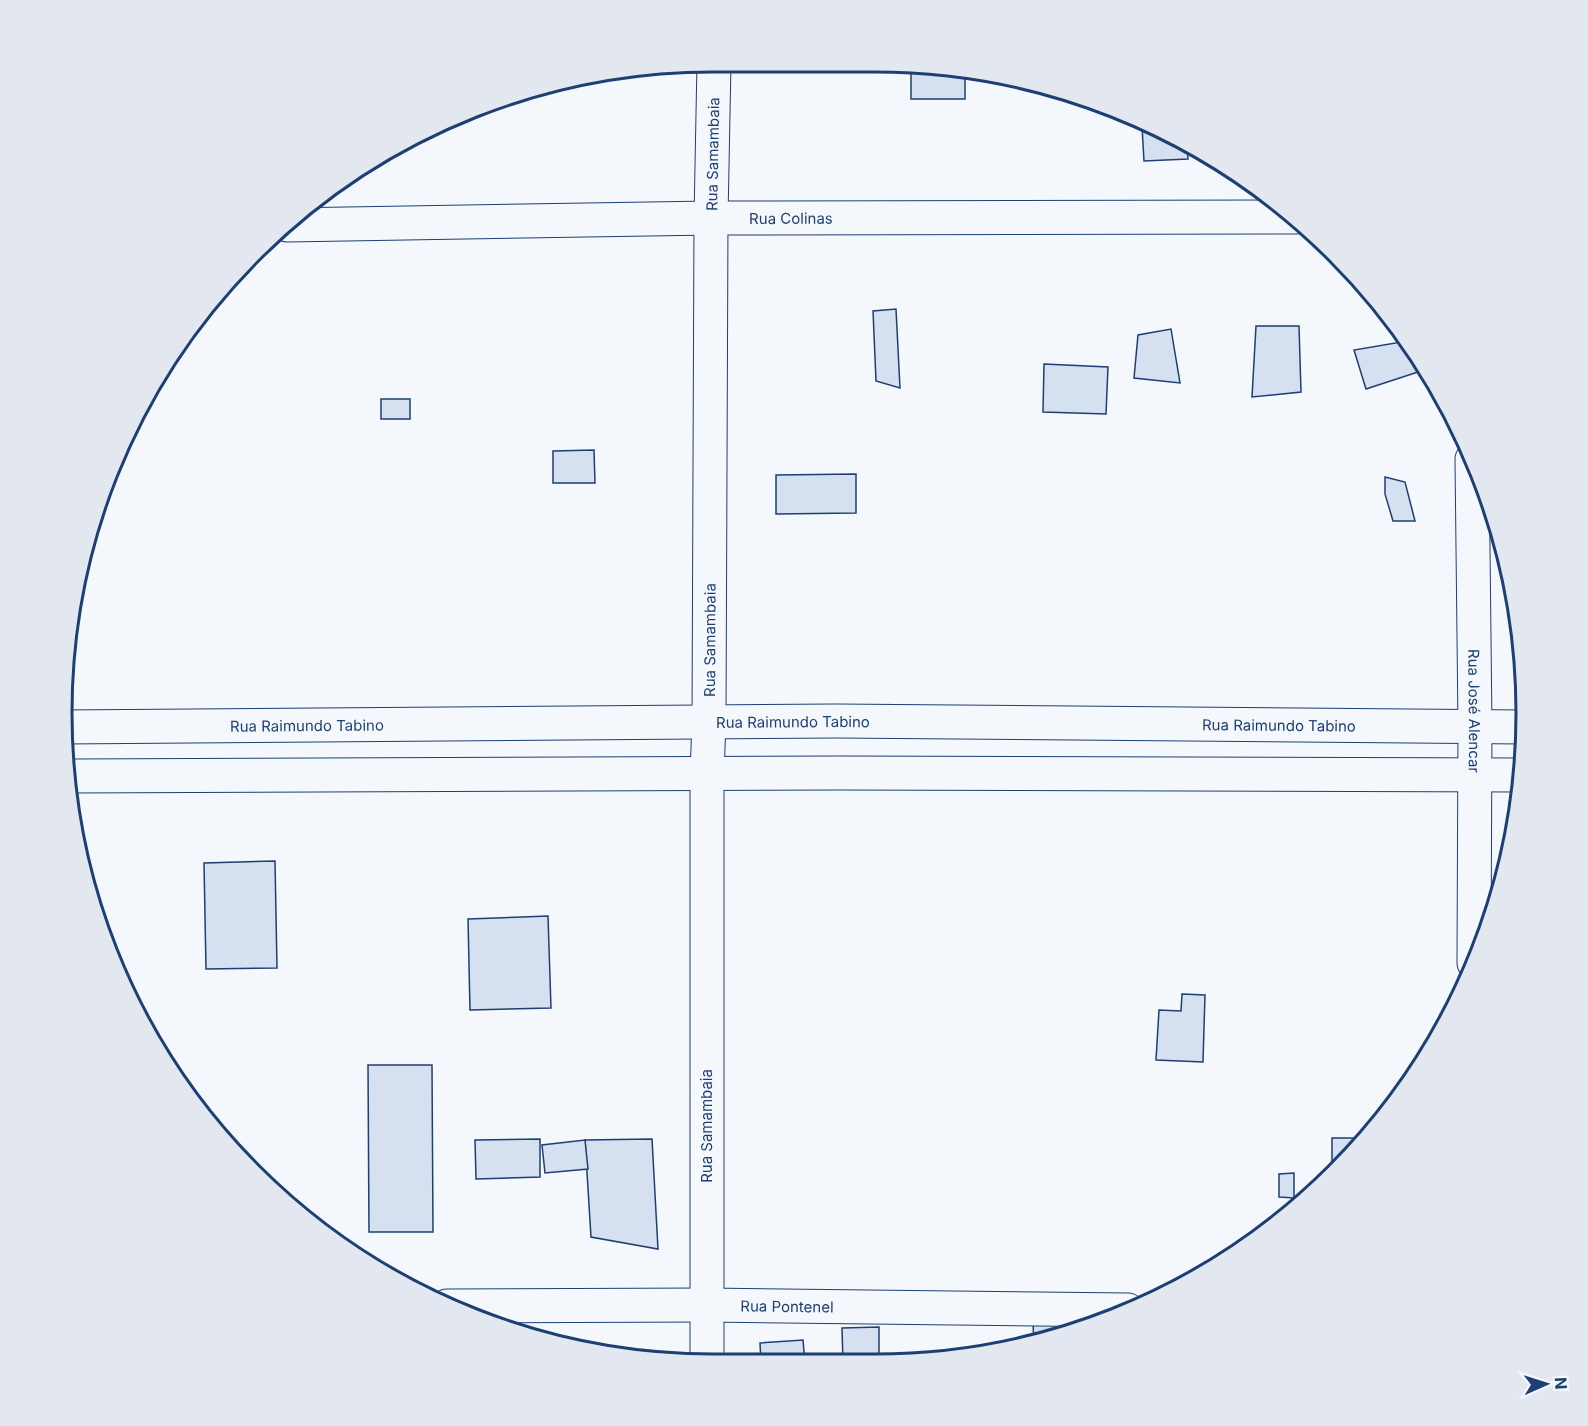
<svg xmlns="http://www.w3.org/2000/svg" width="1588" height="1426" font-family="Inter,sans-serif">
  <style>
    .building { fill: #d5e0f0; stroke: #1d3f73; stroke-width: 1.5 }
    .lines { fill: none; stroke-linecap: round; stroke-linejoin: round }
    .minor-casing { stroke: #1d3f73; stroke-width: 35 }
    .minor { stroke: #f4f7fb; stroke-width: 33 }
    .labels { text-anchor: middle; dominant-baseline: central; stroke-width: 4.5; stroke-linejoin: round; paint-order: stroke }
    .street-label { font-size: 15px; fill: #1d3f73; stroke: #f4f7fb }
    .rim { fill: none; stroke: #1d3f73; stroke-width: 3 }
  </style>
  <rect width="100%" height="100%" fill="#f4f7fb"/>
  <g class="building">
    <polygon points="911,70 951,72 951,76 965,76 965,99 911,99"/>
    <polygon points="1142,126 1154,126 1187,142 1188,159 1144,161"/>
    <polygon points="896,309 900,388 876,381 873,311"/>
    <polygon points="1256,326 1299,326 1301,392 1252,397"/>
    <polygon points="1171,329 1180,383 1134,378 1138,335"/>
    <polygon points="1407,341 1411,347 1418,372 1366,389 1354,350"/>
    <polygon points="1044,364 1108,367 1106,414 1043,412"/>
    <rect x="381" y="399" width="29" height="20"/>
    <polygon points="594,450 595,483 553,483 553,451"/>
    <polygon points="856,474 856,513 776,514 776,475"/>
    <polygon points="1385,477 1405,482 1415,521 1393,521 1385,494"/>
    <polygon points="275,861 277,968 206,969 204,863"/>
    <polygon points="548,916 551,1008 470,1010 468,919"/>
    <polygon points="1182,994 1205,995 1203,1062 1156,1060 1159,1010 1181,1011"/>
    <polygon points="368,1065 432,1065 433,1232 369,1232"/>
    <polygon points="1332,1138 1368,1138 1332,1173"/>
    <polygon points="540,1139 540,1177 476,1179 475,1140"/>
    <polygon points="652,1139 658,1249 591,1237 585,1140"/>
    <polygon points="585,1140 588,1169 545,1173 542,1145"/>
    <polygon points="1294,1173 1294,1198 1279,1197 1279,1174"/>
    <polygon points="1058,1323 1058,1337 1034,1344 1033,1324"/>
    <polygon points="879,1327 879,1363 843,1363 842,1328"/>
    <polygon points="803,1340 805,1363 761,1363 760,1343"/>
  </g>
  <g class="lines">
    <g class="minor-casing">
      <g id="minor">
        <path id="s1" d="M287,225L711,218L1296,217"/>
        <path id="s2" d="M1472,459L1475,726L1474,963"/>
        <path id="s3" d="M63,727L836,721L1523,727"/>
        <polyline points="70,776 839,773 1522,775"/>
        <path id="s4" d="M447,1306L706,1305L1128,1310"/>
        <path id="s5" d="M707,1363V775L709,721L711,218L714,62"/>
      </g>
    </g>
    <use href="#minor" class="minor"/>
  </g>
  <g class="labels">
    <g class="street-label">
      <text stroke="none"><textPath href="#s5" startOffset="1209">Rua Samambaia</textPath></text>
      <text stroke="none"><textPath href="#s1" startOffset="504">Rua Colinas</textPath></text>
      <text stroke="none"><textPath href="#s5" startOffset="723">Rua Samambaia</textPath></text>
      <text stroke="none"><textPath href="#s2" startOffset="252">Rua José Alencar</textPath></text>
      <text stroke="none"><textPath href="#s3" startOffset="730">Rua Raimundo Tabino</textPath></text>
      <text stroke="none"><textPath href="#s3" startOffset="244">Rua Raimundo Tabino</textPath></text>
      <text stroke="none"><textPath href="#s3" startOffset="1216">Rua Raimundo Tabino</textPath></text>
      <text transform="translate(706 1126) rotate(-90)">Rua Samambaia</text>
      <text stroke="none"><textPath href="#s4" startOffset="340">Rua Pontenel</textPath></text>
    </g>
  </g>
  <path d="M0 0H1588V1426H0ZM713 72H875A641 641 0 0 1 1516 713V713A641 641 0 0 1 875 1354H713A641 641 0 0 1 72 713V713A641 641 0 0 1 713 72Z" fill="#e3e8f0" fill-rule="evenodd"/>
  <path class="rim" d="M713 72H875A641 641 0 0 1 1516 713V713A641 641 0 0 1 875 1354H713A641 641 0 0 1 72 713V713A641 641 0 0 1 713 72Z"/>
  <g transform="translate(1546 1384) rotate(87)" stroke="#f4f7fb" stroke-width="4.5" paint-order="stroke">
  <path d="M0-4.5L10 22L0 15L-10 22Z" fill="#1d3f73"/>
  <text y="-9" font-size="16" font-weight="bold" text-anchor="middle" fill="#1d3f73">N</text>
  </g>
</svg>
